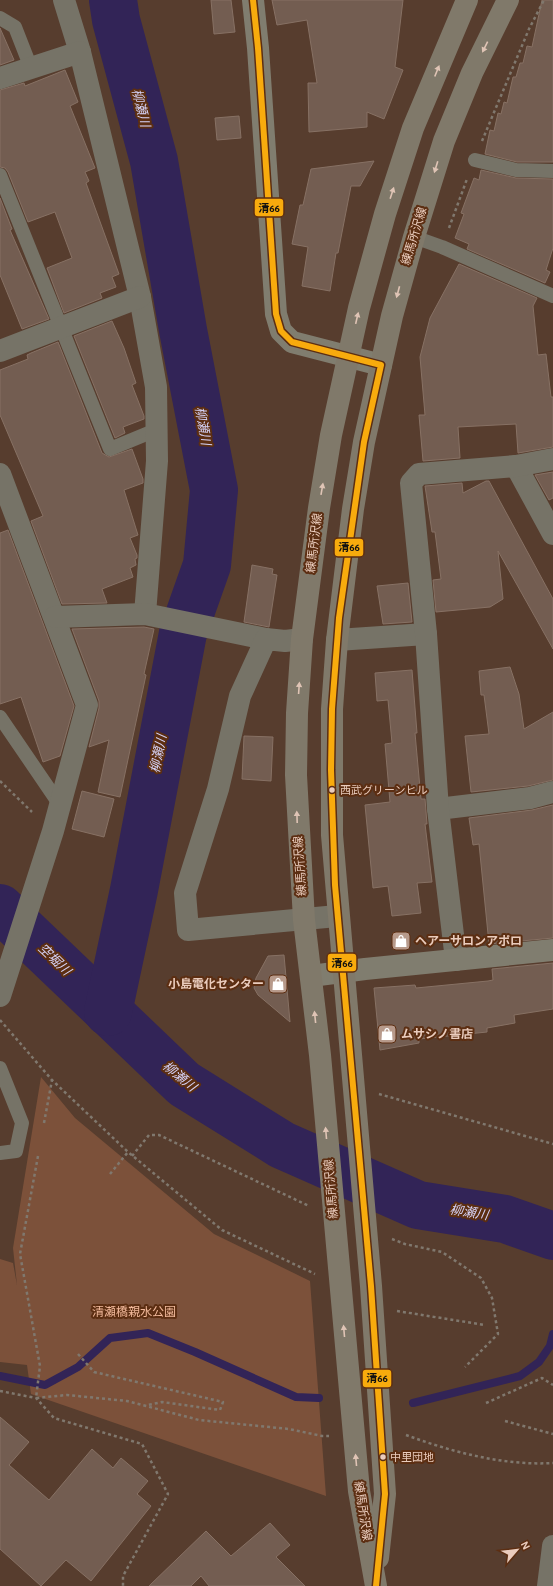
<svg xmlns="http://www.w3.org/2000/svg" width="553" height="1586" font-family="'Alegreya Sans','Noto Sans JP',sans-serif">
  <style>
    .green { fill: #7c513a }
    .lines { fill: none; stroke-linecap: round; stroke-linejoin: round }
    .stream { stroke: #322457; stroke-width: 8 }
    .river { stroke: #322457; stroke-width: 48 }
    .building { fill: #735d51; stroke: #877164 }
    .path { stroke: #80786e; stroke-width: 2.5; stroke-dasharray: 3 3; stroke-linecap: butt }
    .lane { stroke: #767367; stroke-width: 14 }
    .street { stroke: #767367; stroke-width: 22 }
    .secondary { stroke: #807d6f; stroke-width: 22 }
    .primary { stroke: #80796a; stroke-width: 22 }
    .bus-1-casing { stroke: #5c2e12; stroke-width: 9 }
    .bus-1 { stroke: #f8ab0d; stroke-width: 6 }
    .oneway { fill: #dfc4b5 }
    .bus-dot { fill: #eaccbd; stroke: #5c2e12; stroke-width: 1.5 }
    .labels { text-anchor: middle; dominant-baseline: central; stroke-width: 4; stroke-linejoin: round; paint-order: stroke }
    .bus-label { font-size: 11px; fill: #eaccbd; stroke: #5c2e12; text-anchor: start }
    .street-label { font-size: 12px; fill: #eaccbd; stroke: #5c2e12 }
    .poi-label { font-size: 12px; font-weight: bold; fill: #eaccbd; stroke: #5c2e12; text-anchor: start }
    .park-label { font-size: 12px; fill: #f3ba9c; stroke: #5c2e12 }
    .water-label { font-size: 13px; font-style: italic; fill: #d5d2f7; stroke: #5c2e12 }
    .line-badge { stroke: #5c2e12; stroke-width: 1.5 }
    .pale-badge-label { font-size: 11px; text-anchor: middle; font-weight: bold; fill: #111 }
  </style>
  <rect width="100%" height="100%" fill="#573d2e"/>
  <polygon class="green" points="41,1077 75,1118 214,1234 310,1281 326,1496 31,1394 27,1365 0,1362 0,1259 13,1263 17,1285 13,1248"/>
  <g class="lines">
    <g class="stream">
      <polyline points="0,1376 45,1385 78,1367 110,1338 148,1333 195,1352 296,1397 319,1398"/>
      <polyline points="413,1403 520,1376 539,1362 550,1346 553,1334"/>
    </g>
    <g class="river">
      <polyline points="0,908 184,1084 282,1145 418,1205 505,1219 553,1236"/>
      <polyline points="108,1012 134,890 183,633 207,565 214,490 183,330 154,161 116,20 113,0"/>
    </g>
  </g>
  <g class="building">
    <polygon points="211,0 231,0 235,32 214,34"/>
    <polygon points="272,0 403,0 395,67 403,70 384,119 367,112 367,127 309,132 308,83 317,83 307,20 277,25"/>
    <polygon points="542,0 553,0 553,162 517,162 485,154 490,130 494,131 498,113 501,114 504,102 507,103 513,77 516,77 520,63 523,63 527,46 532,47"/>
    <polygon points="0,28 14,60 0,65"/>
    <polygon points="65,70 78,102 70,106 95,168 85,172 89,181 86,183 119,274 112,277 116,287 100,293 102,298 64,313 47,268 72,258 55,212 28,222 8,172 5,168 0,167 0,90 24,83 25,86"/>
    <polygon points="239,116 241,138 217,140 215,118"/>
    <polygon points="374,161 360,186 351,186 338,253 336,253 330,291 302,286 308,247 292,244 300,205 303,205 311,169"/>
    <polygon points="481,170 516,178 553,179 553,248 546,270 550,272 545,283 467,249 469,244 455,238 464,214 461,213 474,178 479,180"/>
    <polygon points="0,198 12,229 10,230 49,319 22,329 0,275"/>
    <polygon points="459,264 537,298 533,306 538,355 546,354 551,397 553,397 553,447 518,453 516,424 458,427 460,458 423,461 419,415 425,415 420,357 430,318"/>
    <polygon points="112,321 124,348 136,383 132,385 144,416 144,419 123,427 125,433 115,438 74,336"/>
    <polygon points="58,342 102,453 109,457 132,449 143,479 143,483 124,490 138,535 130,538 137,555 137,558 135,559 136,565 130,568 133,577 102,589 107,603 62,604 31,521 43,516 0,415 0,370 28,359 27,355 31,353"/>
    <polygon points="553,472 553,498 549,500 535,475"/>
    <polygon points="486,481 489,481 553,599 553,649 498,551 503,599 490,607 436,612 433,580 441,579 435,532 432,532 425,486 462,483 463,493"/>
    <polygon points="8,530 74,706 60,756 43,762 21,697 0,704 0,533"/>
    <polygon points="252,565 273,569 272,574 277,575 269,627 244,622"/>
    <polygon points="408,583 412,622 383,624 377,586"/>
    <polygon points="144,627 154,629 144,674 146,675 120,797 98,792 109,740 89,747 99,708 99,701 72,629"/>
    <polygon points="510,667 519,694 524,729 553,712 553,780 528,786 471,792 465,736 489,734 484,695 481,695 479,671"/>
    <polygon points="412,670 417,733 415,733 421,799 425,799 427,824 425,824 432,882 417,883 421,913 392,916 388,886 373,888 365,805 390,802 385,744 392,743 388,700 377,701 375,673"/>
    <polygon points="244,736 273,737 271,781 242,779"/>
    <polygon points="82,791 114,799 104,837 72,829"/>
    <polygon points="553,805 553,938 489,944 479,844 473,845 469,818 532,810"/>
    <polygon points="284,955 290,1022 258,995 254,988 256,978 268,956"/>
    <polygon points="553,963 553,1009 514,1015 515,1023 487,1028 487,1032 419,1039 419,1043 380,1050 374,988 415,985 416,988 488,981 493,980 492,969"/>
    <polygon points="0,1417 29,1442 9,1465 49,1500 92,1449 113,1468 121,1458 148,1481 137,1494 151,1506 91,1581 66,1560 41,1586 0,1549"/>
    <polygon points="270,1523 290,1545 276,1557 305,1586 209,1586 201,1576 191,1586 149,1586 206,1531 231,1556"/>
  </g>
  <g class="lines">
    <g class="path">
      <polyline points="482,141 529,29 544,0"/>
      <polyline points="449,228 467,179"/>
      <polyline points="0,781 32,812"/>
      <polyline points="0,1020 52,1080 128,1152 222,1230 315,1274"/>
      <polyline points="379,1094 553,1144"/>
      <polyline points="44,1123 52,1080"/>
      <polyline points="38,1156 20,1254 40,1366 36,1398 67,1395 127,1401 199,1420 289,1429 322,1436 329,1436"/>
      <polyline points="132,1156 149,1135 159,1135 309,1206"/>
      <polyline points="110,1174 128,1152"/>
      <polyline points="392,1239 405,1244 442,1252 481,1278 492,1298 498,1334 465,1367"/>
      <polyline points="397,1311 485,1325"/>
      <polyline points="78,1354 94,1372 223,1402 220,1410 162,1402 148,1405"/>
      <polyline points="0,1391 36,1398 54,1418 142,1444 168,1494 123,1576 123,1586"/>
      <polyline points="486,1403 542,1378 553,1385"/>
      <polyline points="505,1421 553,1434"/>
      <path d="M406,1435C452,1452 504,1466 553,1463"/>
    </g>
    <g class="lane">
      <polyline points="0,18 15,27 31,68"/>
      <polyline points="475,160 516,170 553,171"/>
      <polyline points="0,175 110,449 156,430"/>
      <polyline points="414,237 442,247 553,296"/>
      <polyline points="0,717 60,805"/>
      <polyline points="0,1068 22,1123 16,1151 0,1153"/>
    </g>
    <g class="street">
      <polyline points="64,0 80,52"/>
      <polyline points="0,78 80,52 140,297 156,387 157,461 145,614"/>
      <polyline points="0,351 140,297"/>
      <polyline points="516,466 553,534"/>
      <polyline points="0,474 87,705 53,831 0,996"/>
      <polyline points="55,617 145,614 266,639"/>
      <polyline points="302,639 285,641 266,639 240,696 218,789 185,893 188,930 337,916"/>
      <polyline points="337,640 426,634"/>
      <polyline points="438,809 530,798 553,792"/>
      <polyline points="456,960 438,809 426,634 411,483 419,474 516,466 553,459"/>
      <polyline points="548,1586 553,1546"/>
    </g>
    <g class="secondary">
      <polyline points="253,0 258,48 276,314 281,331 292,342 381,365"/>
      <polyline points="311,976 365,969 553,950"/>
    </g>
    <g class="primary">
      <polyline points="378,1558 385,1494 371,1286 332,835 332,709 337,640 353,509 364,442 392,316 414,237 444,141 472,73 508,0"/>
      <polyline points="376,1586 359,1491 320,1055 304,920 296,775 297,713 302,639 319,508 331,435 359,308 385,214 413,128 467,0"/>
    </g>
    <g class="bus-1-casing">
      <polyline id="bus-1" points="253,0 258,48 276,314 281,331 292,342 381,365 364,442 339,618 332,709 331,770 335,885 371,1286 385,1494 376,1586"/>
    </g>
    <use href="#bus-1" class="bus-1"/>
  </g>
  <defs><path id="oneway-solid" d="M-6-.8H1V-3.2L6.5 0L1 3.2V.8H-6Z"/></defs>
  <g class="oneway">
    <use href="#oneway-solid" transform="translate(485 47) rotate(116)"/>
    <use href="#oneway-solid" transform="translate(437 71) rotate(-68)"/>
    <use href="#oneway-solid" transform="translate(436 167) rotate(107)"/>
    <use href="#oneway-solid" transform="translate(392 193) rotate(-72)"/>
    <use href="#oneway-solid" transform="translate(398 292) rotate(105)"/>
    <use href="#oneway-solid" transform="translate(357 318) rotate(-77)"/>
    <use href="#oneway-solid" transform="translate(322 489) rotate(-80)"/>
    <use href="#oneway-solid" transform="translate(299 688) rotate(-86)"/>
    <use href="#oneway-solid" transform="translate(297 817) rotate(-92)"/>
    <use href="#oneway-solid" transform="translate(315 1017) rotate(-96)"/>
    <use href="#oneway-solid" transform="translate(326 1133) rotate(-95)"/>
    <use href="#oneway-solid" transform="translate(344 1331) rotate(-95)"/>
    <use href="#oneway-solid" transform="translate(356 1460) rotate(-95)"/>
  </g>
  <defs>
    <g id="shop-square" transform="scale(1)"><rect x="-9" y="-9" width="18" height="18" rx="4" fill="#b79a8b" stroke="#5c2e12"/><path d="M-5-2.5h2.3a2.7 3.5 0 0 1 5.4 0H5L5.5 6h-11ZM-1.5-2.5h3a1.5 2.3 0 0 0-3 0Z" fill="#fff"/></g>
  </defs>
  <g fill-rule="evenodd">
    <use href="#shop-square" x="401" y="941"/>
    <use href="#shop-square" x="278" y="984"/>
    <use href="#shop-square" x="387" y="1034"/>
  </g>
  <g class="bus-dot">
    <circle cx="332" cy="790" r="3.5"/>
    <circle cx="383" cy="1457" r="3.5"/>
  </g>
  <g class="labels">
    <g class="bus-label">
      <text x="340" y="790">西武グリーンヒル</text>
      <text x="390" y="1457">中里団地</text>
    </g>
    <g class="street-label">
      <text transform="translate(414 236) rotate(-73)">練馬所沢線</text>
      <text transform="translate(314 543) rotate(-83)">練馬所沢線</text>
      <text transform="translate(300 866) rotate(-94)">練馬所沢線</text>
      <text transform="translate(331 1189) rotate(-95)">練馬所沢線</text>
      <text transform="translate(363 1511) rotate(81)">練馬所沢線</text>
    </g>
    <g class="poi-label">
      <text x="415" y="941">ヘアーサロンアポロ</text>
      <text x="264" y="984" text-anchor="end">小島電化センター</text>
      <text x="401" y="1034">ムサシノ書店</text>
    </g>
    <g class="park-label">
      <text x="134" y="1312">清瀬橋親水公園</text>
    </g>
    <g class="water-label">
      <text transform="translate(140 108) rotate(76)">柳瀬川</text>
      <text transform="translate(202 426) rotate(80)">柳瀬川</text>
      <text transform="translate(159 754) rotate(-79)">柳瀬川</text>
      <text transform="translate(54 960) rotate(44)">空堀川</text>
      <text transform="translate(179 1077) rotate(39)">柳瀬川</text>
      <text transform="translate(469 1213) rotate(9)">柳瀬川</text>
    </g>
  </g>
  <g class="line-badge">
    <rect x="254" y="198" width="30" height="19" rx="4" fill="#f8ab0d"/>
    <rect x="334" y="538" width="30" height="19" rx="4" fill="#f8ab0d"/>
    <rect x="327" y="953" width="30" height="19" rx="4" fill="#f8ab0d"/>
    <rect x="362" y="1369" width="30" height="19" rx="4" fill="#f8ab0d"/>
  </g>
  <g class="pale-badge-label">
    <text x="269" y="212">清66</text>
    <text x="349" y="551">清66</text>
    <text x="342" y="967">清66</text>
    <text x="377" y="1382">清66</text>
  </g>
  <g transform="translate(517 1550) rotate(62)" stroke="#5c2e12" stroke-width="3" paint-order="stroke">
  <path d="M0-3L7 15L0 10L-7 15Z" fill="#eaccbd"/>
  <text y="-6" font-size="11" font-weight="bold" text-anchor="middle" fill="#eaccbd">N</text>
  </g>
</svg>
